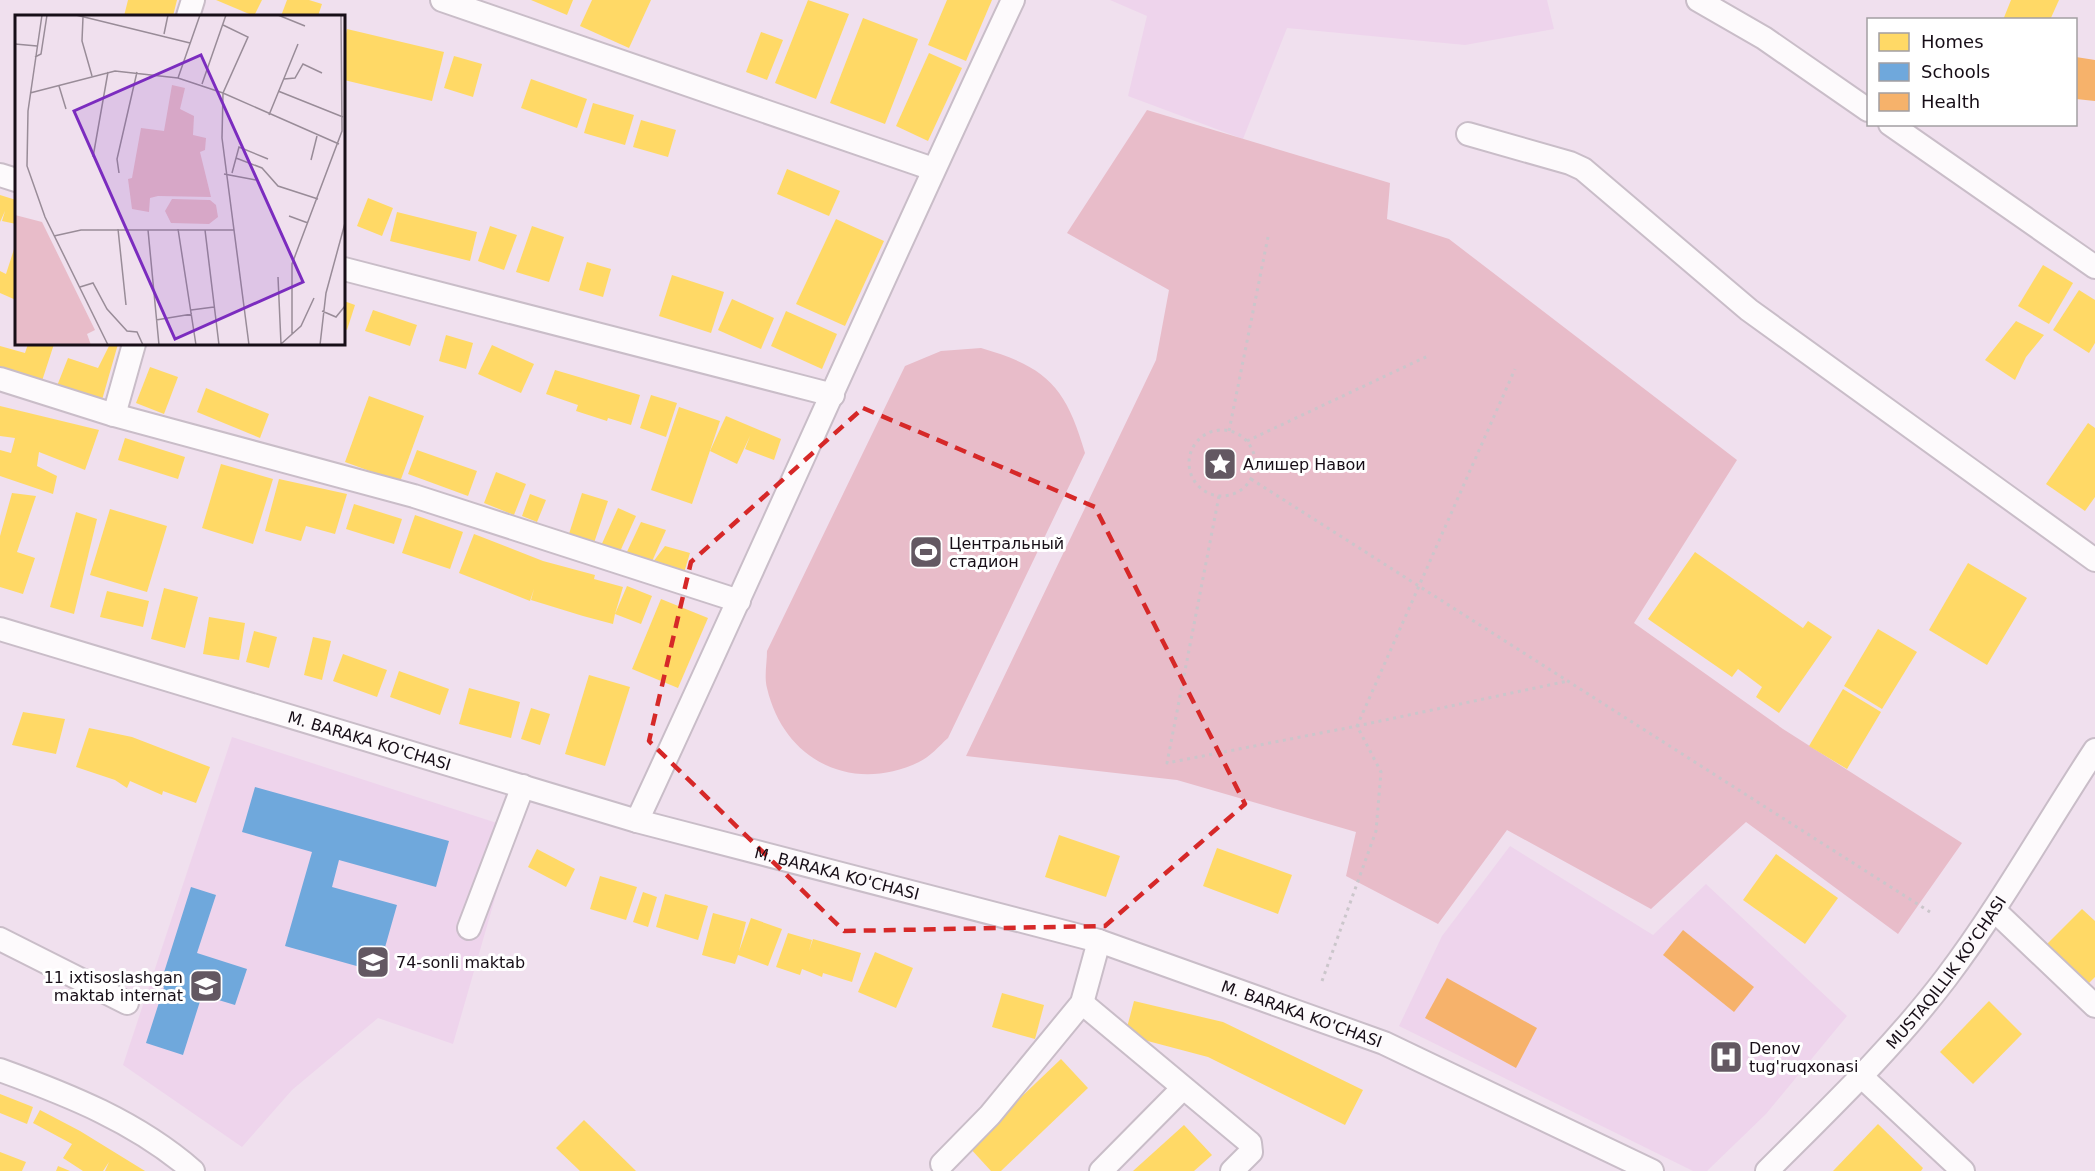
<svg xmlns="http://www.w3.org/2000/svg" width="2095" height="1171" font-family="'DejaVu Sans',sans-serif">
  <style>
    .built { fill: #eed4ec }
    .green { fill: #e8bcc9 }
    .homes { fill: #ffd966 }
    .schools { fill: #6fa8dc }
    .health { fill: #f6b26b }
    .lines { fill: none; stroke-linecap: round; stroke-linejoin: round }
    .minor-casing { stroke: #c9bdc8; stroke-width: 26 }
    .path { stroke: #cbc6cb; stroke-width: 3; stroke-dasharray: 3 4.5; stroke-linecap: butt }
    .minor { stroke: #fdfafc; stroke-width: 22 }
    .marked { fill: none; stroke: #d62828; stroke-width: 4.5; stroke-dasharray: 12 8; stroke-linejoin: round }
    .labels { text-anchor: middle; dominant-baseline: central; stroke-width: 6; stroke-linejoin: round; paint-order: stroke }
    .poi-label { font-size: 16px; fill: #170e17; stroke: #fff; text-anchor: start }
    .street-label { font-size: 16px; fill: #170e17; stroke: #fff }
    .inset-road { fill: none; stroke: #998c98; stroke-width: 1.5 }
    .view { fill: #7b2cbf; fill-opacity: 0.15; stroke: #7b2cbf; stroke-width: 3 }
    .inset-edge { fill: none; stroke: #170e17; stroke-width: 3 }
  </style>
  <rect width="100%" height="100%" fill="#f0e0ee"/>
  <g class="built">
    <polygon points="1110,0 1547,0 1554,29 1465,45 1287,28 1243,139 1128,96 1147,16"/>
    <polygon points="232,737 515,829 453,1044 378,1018 292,1090 242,1147 123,1065"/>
    <polygon points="1510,846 1653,935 1706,884 1847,1016 1766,1114 1707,1171 1693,1171 1399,1026 1442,936"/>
  </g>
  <g class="green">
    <polygon points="1147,110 1390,183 1387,219 1449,239 1737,460 1634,623 1783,729 1962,843 1898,934 1746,822 1651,909 1507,830 1438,924 1346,876 1356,832 1177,780 966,756 1156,360 1169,290 1067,233"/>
    <path d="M981,348C1047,367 1066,387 1085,453L948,738C939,746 930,757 919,762C852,794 784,761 767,688C764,677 767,663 767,651L905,366L941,351Z"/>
  </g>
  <g class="homes">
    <polygon points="128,0 177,0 173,16 124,16"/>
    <polygon points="216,0 262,0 254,16"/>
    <polygon points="287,0 309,0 322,4 318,16 281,16"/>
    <polygon points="531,0 573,0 567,15"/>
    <polygon points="592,0 651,0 629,48 580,26"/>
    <polygon points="808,0 849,14 816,99 775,83"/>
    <polygon points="947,0 992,0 966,61 928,45"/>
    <polygon points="2011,0 2059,0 2050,20 2003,20"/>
    <polygon points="863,18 918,39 885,124 830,103"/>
    <polygon points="347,29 444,52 432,101 344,80 344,43"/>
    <polygon points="761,32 783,40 767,80 746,72"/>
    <polygon points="929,53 962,68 928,141 896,126"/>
    <polygon points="454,56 482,64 473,97 444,88"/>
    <polygon points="531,79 587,99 577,128 521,108"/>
    <polygon points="593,103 634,115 625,145 584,133"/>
    <polygon points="641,120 676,130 668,157 633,147"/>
    <polygon points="787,169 840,191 829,216 777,194"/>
    <polygon points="0,195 16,200 16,224 2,221 5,211 0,222"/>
    <polygon points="368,198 393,208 382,236 357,226"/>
    <polygon points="397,212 477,232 470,261 390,241"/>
    <polygon points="836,219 884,241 845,326 796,304"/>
    <polygon points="490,226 517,235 504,270 478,261"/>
    <polygon points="532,226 564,237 549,282 516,272"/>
    <polygon points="16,243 16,300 0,293 0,271 6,274"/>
    <polygon points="587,262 611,269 603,297 579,290"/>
    <polygon points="2043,265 2073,283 2049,324 2018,306"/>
    <polygon points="672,275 724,292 711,333 659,316"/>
    <polygon points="2079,290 2095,300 2095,343 2089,353 2053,330"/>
    <polygon points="732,299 774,318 761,349 718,330"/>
    <polygon points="344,301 355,305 347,330 344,328"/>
    <polygon points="373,310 417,325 410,346 365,331"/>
    <polygon points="786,311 837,334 822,369 771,346"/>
    <polygon points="2016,321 2044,335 2026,357 2015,380 1985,360"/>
    <polygon points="446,335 473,343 466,369 439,361"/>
    <polygon points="28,344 54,344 42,381 0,367 0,346 25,353"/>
    <polygon points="110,344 118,344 102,400 57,386 68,358 98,368"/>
    <polygon points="492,345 534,364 521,393 478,374"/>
    <polygon points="150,367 178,377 164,414 136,403"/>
    <polygon points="555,370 640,395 631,425 608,418 607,421 576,411 578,405 546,394"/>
    <polygon points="206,388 269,414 260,438 197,412"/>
    <polygon points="651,395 677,403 666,437 640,428"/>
    <polygon points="369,396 424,416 400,482 345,462"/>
    <polygon points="0,406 99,430 85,470 39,452 37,466 57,476 53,494 0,476 0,450 11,453 15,438 0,436"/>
    <polygon points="679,407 720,421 692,504 651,490"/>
    <polygon points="726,416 781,439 774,460 745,449 750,436 737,464 710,451"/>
    <polygon points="2088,423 2095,428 2095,497 2085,511 2046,484"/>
    <polygon points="125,438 185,457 178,479 118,460"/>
    <polygon points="417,450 477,471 468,496 408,474"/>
    <polygon points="221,464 273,479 253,544 202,528"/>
    <polygon points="496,472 526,484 514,515 484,503"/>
    <polygon points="279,479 347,494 335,534 306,526 301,541 265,531"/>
    <polygon points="12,493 36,496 17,552 35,558 23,594 0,587 0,536"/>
    <polygon points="582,493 608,501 594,543 569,534"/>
    <polygon points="530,494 546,500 537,522 522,516"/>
    <polygon points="354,504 402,519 394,544 346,529"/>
    <polygon points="618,508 636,516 618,556 600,548"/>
    <polygon points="110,509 167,526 147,592 90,575"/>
    <polygon points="76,512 97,519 74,614 50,607"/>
    <polygon points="415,515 463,532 450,569 402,553"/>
    <polygon points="641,522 666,530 650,566 625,556"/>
    <polygon points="474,534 543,561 595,575 594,579 623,587 615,614 627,586 652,596 641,624 615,614 613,624 583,616 531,600 534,589 530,601 459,573"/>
    <polygon points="665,546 690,553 683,576 650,566"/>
    <polygon points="1695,552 1803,628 1808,621 1832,637 1779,713 1756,697 1762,687 1738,669 1732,677 1648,619"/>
    <polygon points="1968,563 2027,598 1987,665 1929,630"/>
    <polygon points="164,588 198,597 185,648 151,639"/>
    <polygon points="107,591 149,601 143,627 100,617"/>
    <polygon points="661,599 708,618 678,688 632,669"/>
    <polygon points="209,617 245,623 239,660 203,654"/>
    <polygon points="1878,629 1917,652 1882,709 1844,686"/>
    <polygon points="254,631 277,637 269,668 246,662"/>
    <polygon points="313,637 331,641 322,680 304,675"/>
    <polygon points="343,654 387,670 377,697 333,681"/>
    <polygon points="399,671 449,689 440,715 390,697"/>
    <polygon points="589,675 630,687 605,766 565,754"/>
    <polygon points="469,688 520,702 511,738 459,724"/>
    <polygon points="1843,689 1881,712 1847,769 1809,746"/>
    <polygon points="531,708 550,714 540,745 521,739"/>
    <polygon points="23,712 65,719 56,754 12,745"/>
    <polygon points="89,728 132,737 210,767 196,803 163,791 162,795 130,781 127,788 115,780 76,767"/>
    <polygon points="1059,835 1120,856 1106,897 1045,877"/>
    <polygon points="1217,848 1292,875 1278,914 1203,886"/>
    <polygon points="537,849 575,869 566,887 528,867"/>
    <polygon points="1776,854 1838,898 1805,944 1743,900"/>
    <polygon points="600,876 637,887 626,920 590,909"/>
    <polygon points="643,892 657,897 648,927 633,922"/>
    <polygon points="665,894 708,906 698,940 656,927"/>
    <polygon points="2082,909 2095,921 2095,977 2086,986 2045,946"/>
    <polygon points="713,913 746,922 739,951 751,918 782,929 768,966 738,955 735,964 702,955"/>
    <polygon points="788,933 812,940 809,951 813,939 861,953 852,982 823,973 822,977 802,969 800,975 776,967"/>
    <polygon points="875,952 913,968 896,1008 858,992"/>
    <polygon points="1002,993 1044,1005 1035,1039 992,1027"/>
    <polygon points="1134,1001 1223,1022 1363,1090 1345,1125 1208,1057 1125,1035"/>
    <polygon points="1989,1001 2022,1034 1973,1084 1940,1052"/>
    <polygon points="1061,1059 1088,1088 1001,1171 991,1171 969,1147"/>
    <polygon points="0,1094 33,1107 27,1124 0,1113"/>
    <polygon points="40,1110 80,1131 145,1171 105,1171 109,1162 103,1171 83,1171 63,1158 72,1144 33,1123"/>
    <polygon points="584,1120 636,1171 580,1171 556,1148"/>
    <polygon points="1878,1124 1923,1168 1921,1171 1833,1171"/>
    <polygon points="1184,1125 1212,1155 1194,1171 1133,1171"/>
    <polygon points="0,1152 26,1162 22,1171 0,1171"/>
    <polygon points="58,1166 70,1171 56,1171"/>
  </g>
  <g class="schools">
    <polygon points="255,787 449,841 436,887 339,860 332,887 397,905 378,972 285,946 312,852 242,832"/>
    <polygon points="191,887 216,895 197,953 247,969 235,1005 202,995 183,1055 146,1043 164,987 160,985"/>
  </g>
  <g class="health">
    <polygon points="2076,57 2095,60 2095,101 2076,99"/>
    <polygon points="1683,930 1754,987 1734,1012 1663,955"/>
    <polygon points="1447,978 1537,1028 1516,1068 1425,1018"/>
  </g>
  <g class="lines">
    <g class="minor-casing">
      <g id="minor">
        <polyline points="442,0 933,169"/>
        <polyline points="1698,0 1764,38 1868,110"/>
        <polyline points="188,16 193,0"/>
        <polyline points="1890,124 2095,267"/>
        <polyline points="1468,134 1570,163 1583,169 1749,310 2095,560"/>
        <polyline points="0,175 16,180"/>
        <polyline points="344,269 833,395"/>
        <polyline points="0,379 114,415 414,496 739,601"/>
        <polyline points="114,415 134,344"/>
        <path id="s1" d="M0,629L637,821L1099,941L1384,1043L1652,1171"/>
        <path d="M637,821C764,548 885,272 1013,0"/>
        <polyline points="1994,910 2095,1006"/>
        <polyline points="469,928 523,786"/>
        <polyline points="0,939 127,1003"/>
        <polyline points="1082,1003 1250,1143 1251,1152 1232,1171"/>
        <path d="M0,1070C69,1095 137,1122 193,1171"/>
        <polyline points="1862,1077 1963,1171"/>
        <polyline points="942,1164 990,1115 1082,1003 1099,941"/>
        <polyline points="1101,1171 1183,1088"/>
        <path id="s2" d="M1767,1171C1829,1109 1893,1048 1946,978C2001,905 2045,826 2095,750"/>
      </g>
    </g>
    <g class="path">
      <circle cx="1222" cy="463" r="33"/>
      <polyline points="1229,431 1268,237"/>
      <polyline points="1247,441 1430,355"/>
      <polyline points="1251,479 1930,912"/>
      <polyline points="1219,496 1167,763 1357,726 1568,681"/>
      <polyline points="1322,981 1376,831 1381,772 1357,726 1515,369"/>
    </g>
    <use href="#minor" class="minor"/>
  </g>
  <path class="marked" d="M863,408L1095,507L1245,804L1105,926L844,931L649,741L691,562Z"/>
  <defs>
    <g id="sight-square" transform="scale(1.725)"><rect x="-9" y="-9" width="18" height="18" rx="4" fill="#635862" stroke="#fff"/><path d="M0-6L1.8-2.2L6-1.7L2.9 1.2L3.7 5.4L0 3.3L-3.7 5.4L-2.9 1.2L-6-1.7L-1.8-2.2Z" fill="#fff"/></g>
    <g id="stadium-square" transform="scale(1.725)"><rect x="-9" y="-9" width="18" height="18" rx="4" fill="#635862" stroke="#fff"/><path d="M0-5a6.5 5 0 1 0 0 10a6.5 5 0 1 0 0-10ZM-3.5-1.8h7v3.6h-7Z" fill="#fff"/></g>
    <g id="school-square" transform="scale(1.725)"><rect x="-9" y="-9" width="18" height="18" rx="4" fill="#635862" stroke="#fff"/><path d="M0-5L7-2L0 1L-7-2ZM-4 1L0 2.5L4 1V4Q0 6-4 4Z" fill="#fff"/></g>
    <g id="hospital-square" transform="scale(1.725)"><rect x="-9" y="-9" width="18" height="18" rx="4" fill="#635862" stroke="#fff"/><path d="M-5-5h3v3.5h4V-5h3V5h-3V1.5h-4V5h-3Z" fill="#fff"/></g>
  </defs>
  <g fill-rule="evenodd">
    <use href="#sight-square" x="1220" y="464"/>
    <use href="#stadium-square" x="926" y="552"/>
    <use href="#school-square" x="373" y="962"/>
    <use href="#school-square" x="206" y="986"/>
    <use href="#hospital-square" x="1726" y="1057"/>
  </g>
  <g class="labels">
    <g class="poi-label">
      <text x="1243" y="464">Алишер Навои</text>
      <text x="949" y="543">Центральный<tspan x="949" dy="18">стадион</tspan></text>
      <text x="396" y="962">74-sonli maktab</text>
      <text x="183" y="977" text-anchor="end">11 ixtisoslashgan<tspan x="183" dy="18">maktab internat</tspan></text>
      <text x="1749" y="1048">Denov<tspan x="1749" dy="18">tug'ruqxonasi</tspan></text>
    </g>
    <g class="street-label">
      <text stroke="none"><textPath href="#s1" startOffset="386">M. BARAKA KO'CHASI</textPath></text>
      <text stroke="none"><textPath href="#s1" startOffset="872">M. BARAKA KO'CHASI</textPath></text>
      <text stroke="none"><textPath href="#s2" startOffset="268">MUSTAQILLIK KO‘CHASI</textPath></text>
      <text stroke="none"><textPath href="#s1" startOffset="1358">M. BARAKA KO'CHASI</textPath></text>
    </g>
  </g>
  <g transform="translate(15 15)">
    <rect width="330" height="330" fill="#f0e0ee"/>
    <path d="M157,70L170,73L165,94L179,101L178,120L191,123L190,135L185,137L196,182L143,181L135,183L134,197L117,194L113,164L117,163L126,113L149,116ZM157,184L195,185L201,190L203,202L194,209L156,208L150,196ZM0,200L27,207L80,315L72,319L76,330L0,329Z" fill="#e8bcc9"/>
    <path class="inset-road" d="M27,0L13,96L12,151L30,202L93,330M61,0L175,28M263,0L290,11M68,2L67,26L77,61M208,10L233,22L208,78L207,123L234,330M149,19L153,0M0,29L22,31M20,42L26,39L32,0M163,63L185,0M269,64L280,63L288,49L307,58M187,69L211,0M44,71L51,94M263,76L328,102M15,78L100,56L163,63L208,78L324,129M254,100L283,29M78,142L93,57M221,143L247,153L263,171L303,184M296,145L302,121M104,158L102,144L122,57M217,158L224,132L253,144M209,159L241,165M274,201L293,208M103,214L111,290M163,214L181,330M133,215L144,330M190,215L204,330M39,221L66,215H219M263,262L266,329M65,272L78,268L92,294L112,316L122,317L128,330M176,295L199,292M307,296L321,302L330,291M141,305L177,299M277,320V249L327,116L326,0M266,329L286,311L299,283M305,330L311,278L330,208"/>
    <path class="view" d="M186,40L288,267L160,324L59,96Z"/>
    <rect width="330" height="330" class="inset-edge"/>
  </g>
  <rect x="1867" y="18" width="210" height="108" fill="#ffffff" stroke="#a29fa2" stroke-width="1.5"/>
  <rect x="1879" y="33" width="30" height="18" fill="#ffd966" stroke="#a29fa2" stroke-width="1.5"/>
  <text x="1921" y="48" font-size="18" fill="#170e17">Homes</text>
  <rect x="1879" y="63" width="30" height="18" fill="#6fa8dc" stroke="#a29fa2" stroke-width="1.5"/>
  <text x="1921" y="78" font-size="18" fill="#170e17">Schools</text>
  <rect x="1879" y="93" width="30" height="18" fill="#f6b26b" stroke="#a29fa2" stroke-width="1.5"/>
  <text x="1921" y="108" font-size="18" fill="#170e17">Health</text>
</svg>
